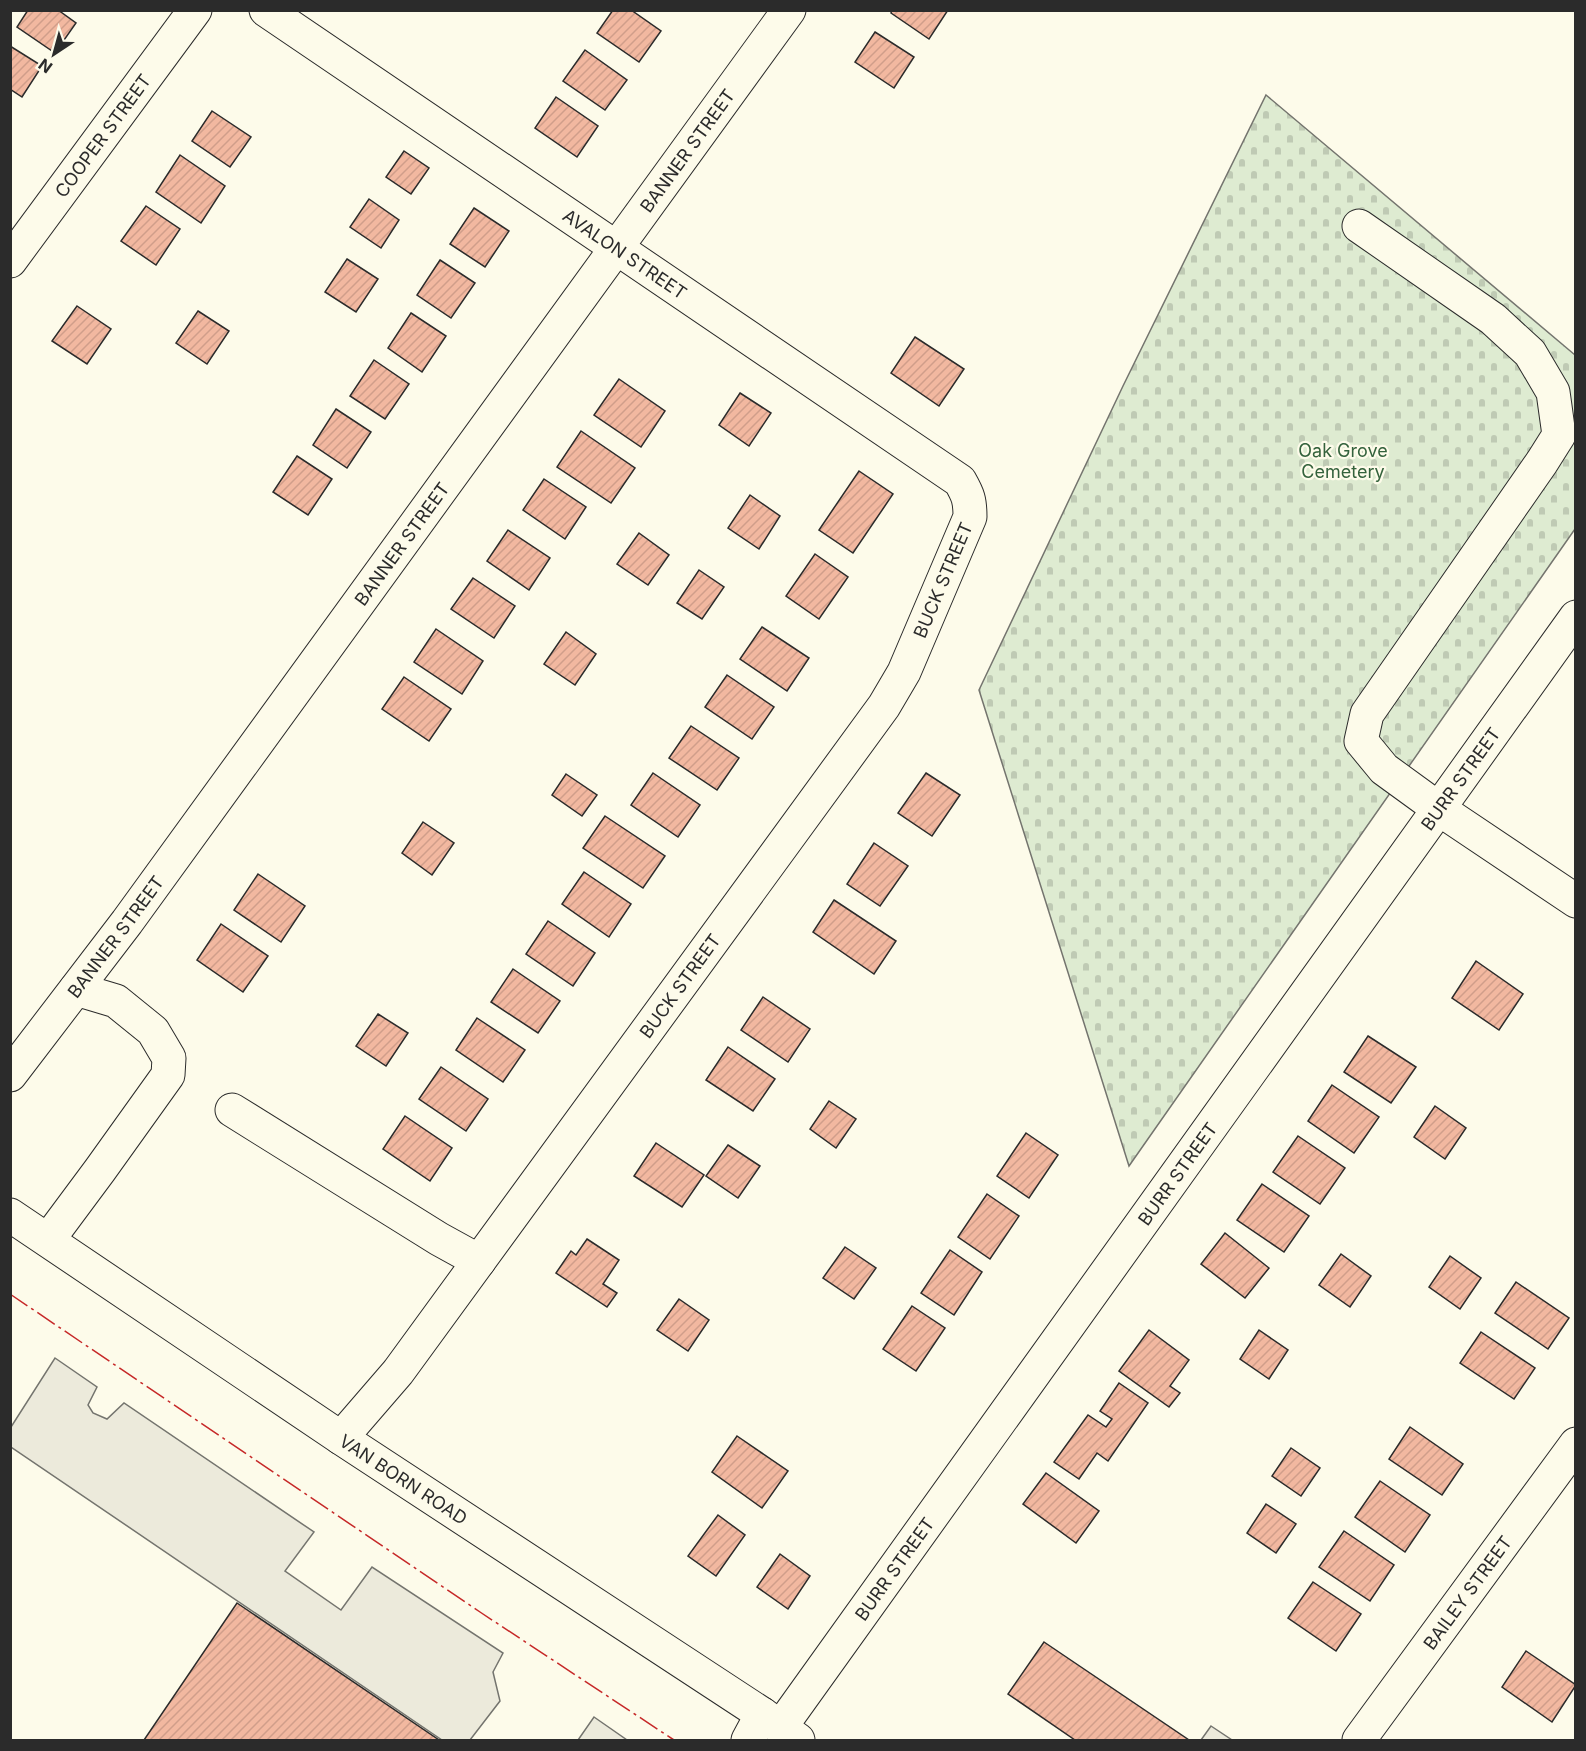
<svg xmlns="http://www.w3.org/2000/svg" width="1586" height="1751" font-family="Inter,sans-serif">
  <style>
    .cemetery { fill: url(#cemetery-stones); stroke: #74746e; stroke-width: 1.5 }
    .parking { fill: #eceadb; stroke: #74746e; stroke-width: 1.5 }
    .building { fill: url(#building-hatch); stroke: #2b2b2b; stroke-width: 1.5 }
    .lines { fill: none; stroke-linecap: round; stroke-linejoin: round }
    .minor-casing { stroke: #2b2b2b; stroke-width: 35 }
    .major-casing { stroke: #2b2b2b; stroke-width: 35 }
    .minor { stroke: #fdfbea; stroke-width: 33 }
    .major { stroke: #fdfbea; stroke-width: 33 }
    .power { stroke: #c62828; stroke-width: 1.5; stroke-dasharray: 21 4.5 3 4.5; stroke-linecap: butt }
    .labels { text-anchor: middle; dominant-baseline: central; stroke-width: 4.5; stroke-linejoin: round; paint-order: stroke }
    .street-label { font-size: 18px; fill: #2b2b2b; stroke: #fdfbea }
    .park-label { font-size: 18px; fill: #34623c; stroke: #fdfbea }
  </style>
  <defs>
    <pattern id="cemetery-stones" width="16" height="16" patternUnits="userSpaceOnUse" patternTransform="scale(1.5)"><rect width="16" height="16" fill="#deebd1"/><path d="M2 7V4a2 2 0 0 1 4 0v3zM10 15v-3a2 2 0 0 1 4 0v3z" fill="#bfcab4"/></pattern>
    <pattern id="building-hatch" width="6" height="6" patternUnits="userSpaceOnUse" patternTransform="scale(1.5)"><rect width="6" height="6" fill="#f2b8a0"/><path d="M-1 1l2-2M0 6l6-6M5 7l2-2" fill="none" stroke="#d09e8a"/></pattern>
  </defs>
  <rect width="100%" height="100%" fill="#fdfbea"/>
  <polygon class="cemetery" points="1266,95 1575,355 1575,529 1129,1166 979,690 1123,386"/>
  <g class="parking">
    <polygon points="55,1358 97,1387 88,1405 93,1413 107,1419 124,1403 314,1532 285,1571 341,1610 372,1567 503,1653 493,1672 500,1701 470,1740 442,1740 11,1447 11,1427"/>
    <polygon points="594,1717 627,1740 578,1740"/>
    <polygon points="1211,1726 1232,1740 1201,1740"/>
  </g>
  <g class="building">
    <polygon points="28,10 58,10 76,23 55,53 17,27"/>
    <polygon points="613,10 631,10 661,31 639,62 597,33"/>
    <polygon points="892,10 948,10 929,39 891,13"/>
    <polygon points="875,32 914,57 894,88 855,62"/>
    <polygon points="10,46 42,66 22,97 10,89"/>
    <polygon points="585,50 627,80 605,110 563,81"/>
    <polygon points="556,97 598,126 577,157 535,128"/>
    <polygon points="212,111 251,137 230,167 192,141"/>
    <polygon points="404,151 429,168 411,194 386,177"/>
    <polygon points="180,155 225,186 201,223 156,192"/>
    <polygon points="369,199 399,220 381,248 350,227"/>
    <polygon points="146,206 180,229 156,265 121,241"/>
    <polygon points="474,208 509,231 485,267 450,244"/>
    <polygon points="347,259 378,279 356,312 325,292"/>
    <polygon points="440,260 475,283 451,318 417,295"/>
    <polygon points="77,306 111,329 87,364 52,341"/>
    <polygon points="198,311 229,331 207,364 176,343"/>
    <polygon points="411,313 446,336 422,372 388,348"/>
    <polygon points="915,337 964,369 939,406 891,373"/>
    <polygon points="374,360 409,384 385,419 350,396"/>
    <polygon points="619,379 665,411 641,447 594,415"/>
    <polygon points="740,393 771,413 749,446 719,425"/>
    <polygon points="336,409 371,432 347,468 313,445"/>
    <polygon points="581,431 635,468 611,503 557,467"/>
    <polygon points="297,456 332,479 308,515 273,492"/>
    <polygon points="859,471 893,494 853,553 819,530"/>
    <polygon points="544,479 586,507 565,539 523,510"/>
    <polygon points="750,495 780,516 759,549 728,528"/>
    <polygon points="508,530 550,558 529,590 487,561"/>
    <polygon points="639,533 669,555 648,585 617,564"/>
    <polygon points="815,554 848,577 819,619 786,596"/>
    <polygon points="699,570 724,587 702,619 677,603"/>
    <polygon points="473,578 515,606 494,638 451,609"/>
    <polygon points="762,627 809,658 787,691 740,659"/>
    <polygon points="436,629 483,661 462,694 414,662"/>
    <polygon points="566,632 596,654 575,685 544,664"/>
    <polygon points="727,675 774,707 752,739 705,707"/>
    <polygon points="404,677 451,709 429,741 382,709"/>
    <polygon points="691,726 739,758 717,790 669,758"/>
    <polygon points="653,773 700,805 678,837 631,805"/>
    <polygon points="926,773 960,795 932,836 898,813"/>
    <polygon points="566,774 597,795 582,816 552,795"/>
    <polygon points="605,816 665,856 643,888 583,848"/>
    <polygon points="423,822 454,843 432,875 402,853"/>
    <polygon points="874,843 908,866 880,906 847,884"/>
    <polygon points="584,872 631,904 609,937 562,904"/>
    <polygon points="258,874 305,906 281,942 234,910"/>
    <polygon points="834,900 896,941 874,974 813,932"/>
    <polygon points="548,921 595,953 573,986 526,954"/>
    <polygon points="221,924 268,956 243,992 197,960"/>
    <polygon points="1476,961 1523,994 1499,1030 1452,998"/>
    <polygon points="513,969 560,1001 538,1033 491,1002"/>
    <polygon points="763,997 810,1029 788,1062 741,1030"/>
    <polygon points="378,1014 408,1033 386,1066 356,1046"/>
    <polygon points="477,1018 525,1050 503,1082 456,1050"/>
    <polygon points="1368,1036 1416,1067 1391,1103 1344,1072"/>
    <polygon points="728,1047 775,1079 753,1111 706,1080"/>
    <polygon points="441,1067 488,1099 466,1131 419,1099"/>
    <polygon points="1332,1085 1379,1117 1354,1153 1308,1121"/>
    <polygon points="829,1101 856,1119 836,1148 810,1129"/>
    <polygon points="1435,1106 1466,1128 1445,1159 1414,1137"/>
    <polygon points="405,1116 452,1148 430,1181 383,1149"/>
    <polygon points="1026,1133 1058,1155 1029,1198 997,1176"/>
    <polygon points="1298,1136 1345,1168 1320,1204 1273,1172"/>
    <polygon points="656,1143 704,1175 682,1207 634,1176"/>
    <polygon points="728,1145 760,1166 738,1198 706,1176"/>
    <polygon points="1262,1184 1309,1216 1284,1252 1237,1220"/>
    <polygon points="987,1194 1019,1216 990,1259 958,1237"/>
    <polygon points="1225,1233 1269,1268 1245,1298 1201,1264"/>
    <polygon points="587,1239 619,1260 603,1284 617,1293 607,1307 556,1273 571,1251 576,1255"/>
    <polygon points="845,1247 876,1268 854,1299 823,1278"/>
    <polygon points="950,1250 982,1272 954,1315 921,1293"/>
    <polygon points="1341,1254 1371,1276 1350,1307 1319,1285"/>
    <polygon points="1450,1256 1481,1278 1460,1309 1429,1287"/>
    <polygon points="1516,1282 1569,1318 1548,1349 1495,1313"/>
    <polygon points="679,1299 709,1320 688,1351 657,1330"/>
    <polygon points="912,1306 945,1328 916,1371 883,1349"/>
    <polygon points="1149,1330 1189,1360 1170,1386 1180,1393 1169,1407 1119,1371"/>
    <polygon points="1259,1330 1288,1350 1269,1379 1240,1359"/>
    <polygon points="1481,1332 1535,1368 1514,1399 1460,1363"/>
    <polygon points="1119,1383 1148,1403 1108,1461 1097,1453 1079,1479 1054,1462 1088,1415 1106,1427 1112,1419 1100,1411"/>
    <polygon points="1410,1427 1463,1464 1442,1495 1389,1459"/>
    <polygon points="737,1436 788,1471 762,1508 712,1472"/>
    <polygon points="1291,1448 1320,1468 1301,1496 1272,1476"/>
    <polygon points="1046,1473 1099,1511 1076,1543 1023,1504"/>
    <polygon points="1380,1481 1430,1515 1405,1552 1355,1517"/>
    <polygon points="1266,1504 1296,1524 1276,1553 1247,1533"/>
    <polygon points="718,1515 745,1535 716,1576 688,1556"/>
    <polygon points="1344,1531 1394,1565 1370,1601 1319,1567"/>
    <polygon points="780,1554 810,1576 788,1609 757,1587"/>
    <polygon points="1313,1582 1361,1614 1336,1651 1288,1618"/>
    <polygon points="237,1603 439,1740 144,1740"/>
    <polygon points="1044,1642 1189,1740 1075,1740 1008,1694"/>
    <polygon points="1526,1651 1576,1685 1552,1722 1502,1687"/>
  </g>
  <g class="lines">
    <g class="minor-casing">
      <g id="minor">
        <path id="s1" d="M266,10L960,481C968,495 970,500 970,517L904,672L884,706L398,1372L341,1438"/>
        <polyline points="1359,226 1493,319 1530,353 1553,392 1559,435 1542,462 1367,714 1361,741 1384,769 1439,809 1576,901"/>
        <path id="s2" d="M10,261L195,10"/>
        <path id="s3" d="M10,1075L127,922L789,10"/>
        <polyline points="232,1110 439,1239 479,1261"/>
        <polyline points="48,1240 100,1170 168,1075 169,1058 153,1031 116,1001 76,989"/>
        <path id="s4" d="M780,1728L1576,617"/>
        <polyline points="748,1740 762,1714"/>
        <path id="s5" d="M1359,1740L1576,1444"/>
      </g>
    </g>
    <g class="major-casing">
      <g id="major">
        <path id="s6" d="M10,1215L341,1438L762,1714L798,1740"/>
      </g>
    </g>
    <use href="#minor" class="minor"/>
    <use href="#major" class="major"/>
    <polyline class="power" points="10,1294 480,1612 674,1740"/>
  </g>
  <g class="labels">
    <g class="street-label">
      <text stroke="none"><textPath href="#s2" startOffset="156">COOPER STREET</textPath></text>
      <text stroke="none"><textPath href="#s3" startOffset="1146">BANNER STREET</textPath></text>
      <text stroke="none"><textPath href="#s1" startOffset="434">AVALON STREET</textPath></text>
      <text stroke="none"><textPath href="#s3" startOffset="660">BANNER STREET</textPath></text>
      <text transform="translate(943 580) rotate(-67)">BUCK STREET</text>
      <text stroke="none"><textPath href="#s4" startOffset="1168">BURR STREET</textPath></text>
      <text stroke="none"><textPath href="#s3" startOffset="174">BANNER STREET</textPath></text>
      <text transform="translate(680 986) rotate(-54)">BUCK STREET</text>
      <text stroke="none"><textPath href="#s4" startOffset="682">BURR STREET</textPath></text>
      <text stroke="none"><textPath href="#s6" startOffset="474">VAN BORN ROAD</textPath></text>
      <text stroke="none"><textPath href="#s4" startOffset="196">BURR STREET</textPath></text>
      <text stroke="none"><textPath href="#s5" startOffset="183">BAILEY STREET</textPath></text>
    </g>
    <g class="park-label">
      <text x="1343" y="450">Oak Grove<tspan x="1343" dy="21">Cemetery</tspan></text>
    </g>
  </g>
  <rect width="1586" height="1751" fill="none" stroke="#2b2b2b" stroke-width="24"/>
  <g transform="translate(54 54) rotate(216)" stroke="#fdfbea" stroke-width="4.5" paint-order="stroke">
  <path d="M0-4.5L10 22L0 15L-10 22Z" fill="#2b2b2b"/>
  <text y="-9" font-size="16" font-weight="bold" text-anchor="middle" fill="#2b2b2b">N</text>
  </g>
</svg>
